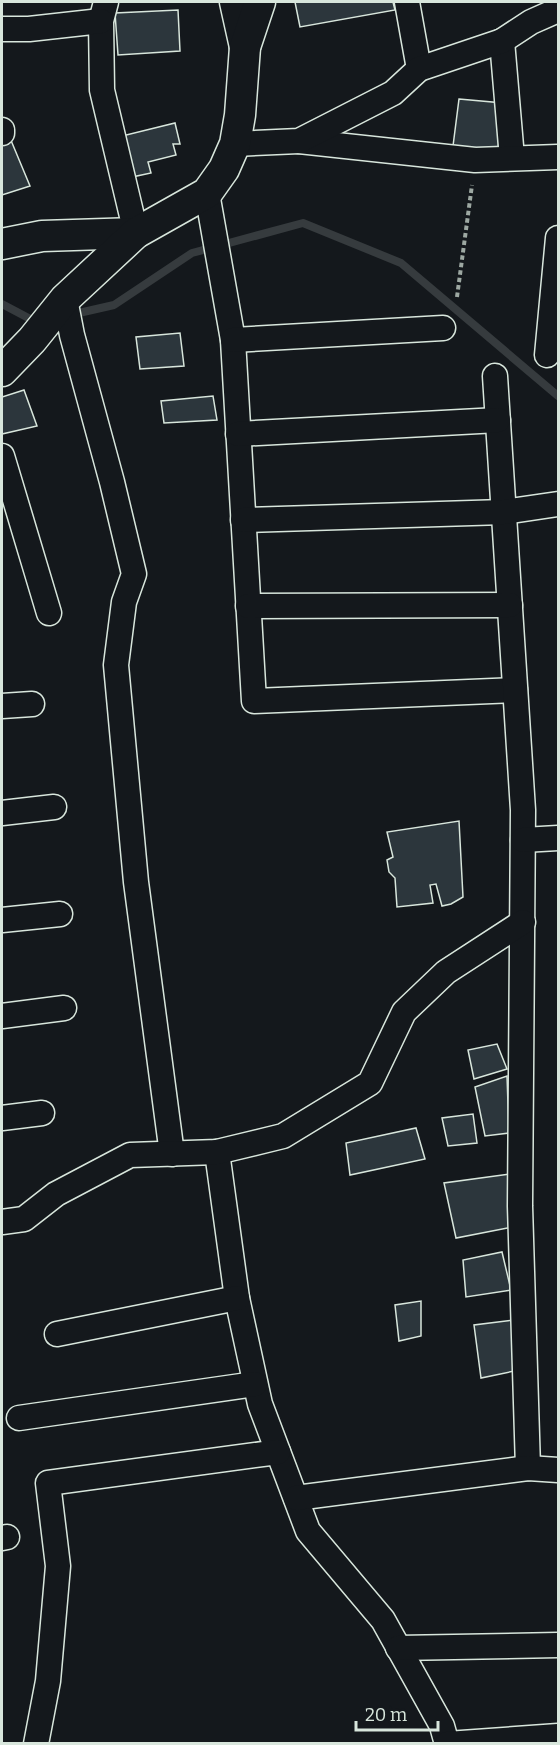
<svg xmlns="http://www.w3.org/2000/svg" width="560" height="1745" font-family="Bitter,serif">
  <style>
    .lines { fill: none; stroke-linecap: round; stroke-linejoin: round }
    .stream { stroke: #363b3e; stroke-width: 8 }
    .building { fill: #2c363c; stroke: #d8e6dc; stroke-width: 1.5 }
    .minor-casing { stroke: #d8e6dc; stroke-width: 27 }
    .tertiary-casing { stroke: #d8e6dc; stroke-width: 33 }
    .path { stroke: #9da8a2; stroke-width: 4; stroke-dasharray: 4.5 3; stroke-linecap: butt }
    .minor { stroke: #14181c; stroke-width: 24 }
    .tertiary { stroke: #14181c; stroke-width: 30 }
  </style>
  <rect width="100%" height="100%" fill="#14181c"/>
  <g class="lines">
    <g class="stream">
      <polyline points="2,304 36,322 39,321"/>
      <polyline points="70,315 114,305 192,253 303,223 401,263 558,396"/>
    </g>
  </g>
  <g class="building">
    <polygon points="295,2 393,2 395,10 300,27"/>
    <polygon points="178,10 180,51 118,55 115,13"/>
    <polygon points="459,99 503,103 498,150 453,146"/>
    <polygon points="175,123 180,144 173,144 176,155 148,162 151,173 132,177 122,136"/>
    <polygon points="10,138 30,186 2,195 2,141"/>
    <polygon points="180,333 184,366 140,369 136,337"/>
    <polygon points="24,390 37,426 2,434 2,397"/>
    <polygon points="213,396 217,420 164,423 161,401"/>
    <polygon points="459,821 463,897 451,904 442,906 436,884 430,885 433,903 397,907 395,878 389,872 387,860 393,857 387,832"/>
    <polygon points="497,1044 507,1069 474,1079 468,1050"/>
    <polygon points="507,1076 509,1133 485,1136 475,1087"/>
    <polygon points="473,1114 477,1143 448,1146 442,1118"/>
    <polygon points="416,1128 425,1159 350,1175 346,1143"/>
    <polygon points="510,1174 512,1227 456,1238 444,1183"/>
    <polygon points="502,1252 511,1290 466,1297 463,1260"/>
    <polygon points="421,1301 421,1336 399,1341 395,1305"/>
    <polygon points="513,1320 519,1370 481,1378 474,1325"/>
  </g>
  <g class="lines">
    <g class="minor-casing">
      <g id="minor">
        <polyline points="106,2 101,21 102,90 136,233"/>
        <polyline points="407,2 419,69"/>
        <polyline points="2,29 29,29 101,21"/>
        <polyline points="502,41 512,158"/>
        <polyline points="2,130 2,133"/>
        <polyline points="299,141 475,160 558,157"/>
        <polyline points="235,144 299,141 393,93 419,69 502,41 531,22 558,10"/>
        <polyline points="207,193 233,340 254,701 515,690"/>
        <polyline points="65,299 72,335 112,482 134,574 124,602 116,665 136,882 172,1154"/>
        <polyline points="233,340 443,328"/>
        <polyline points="547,355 558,238"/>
        <polyline points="495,376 523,810 520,1206 528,1468"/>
        <polyline points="238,434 498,420"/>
        <polyline points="2,456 49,613"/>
        <polyline points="243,520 504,512 558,504"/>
        <polyline points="248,606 510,605"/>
        <polyline points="2,706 32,704"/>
        <polyline points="2,813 54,807"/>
        <polyline points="523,840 558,838"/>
        <polyline points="2,920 60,914"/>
        <polyline points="2,1016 64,1008"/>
        <polyline points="2,1118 42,1113"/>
        <polyline points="217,1152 237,1298 260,1404 308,1531 383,1620 442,1726 447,1744"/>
        <polyline points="2,1222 24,1219 56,1194 130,1155 217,1152 283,1136 370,1083 404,1012 446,972 523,922"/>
        <polyline points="57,1334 237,1298"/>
        <polyline points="19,1418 255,1384"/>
        <polyline points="296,1498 528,1468 558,1470"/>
        <polyline points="2,1538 7,1537"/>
        <polyline points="398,1648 558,1645"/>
        <polyline points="36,1744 48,1681 58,1566 48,1483 278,1452"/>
        <polyline points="447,1744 558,1736"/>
      </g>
    </g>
    <g class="tertiary-casing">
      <g id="tertiary">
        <polyline points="235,2 245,47"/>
        <polyline points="2,244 42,236 136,233"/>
        <polyline points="2,371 32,340 65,299 136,233 207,193 224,169 235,144 240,115 245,47 260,2"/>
      </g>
    </g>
    <polyline class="path" points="457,297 472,185"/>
    <use href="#minor" class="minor"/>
    <use href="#tertiary" class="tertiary"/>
  </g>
  <rect width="560" height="1745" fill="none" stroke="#d8e6dc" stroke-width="6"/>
  <path d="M356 1721v9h82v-9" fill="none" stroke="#d8e6dc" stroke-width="3"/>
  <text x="365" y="1721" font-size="18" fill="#d8e6dc" stroke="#14181c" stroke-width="4.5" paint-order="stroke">20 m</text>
</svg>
